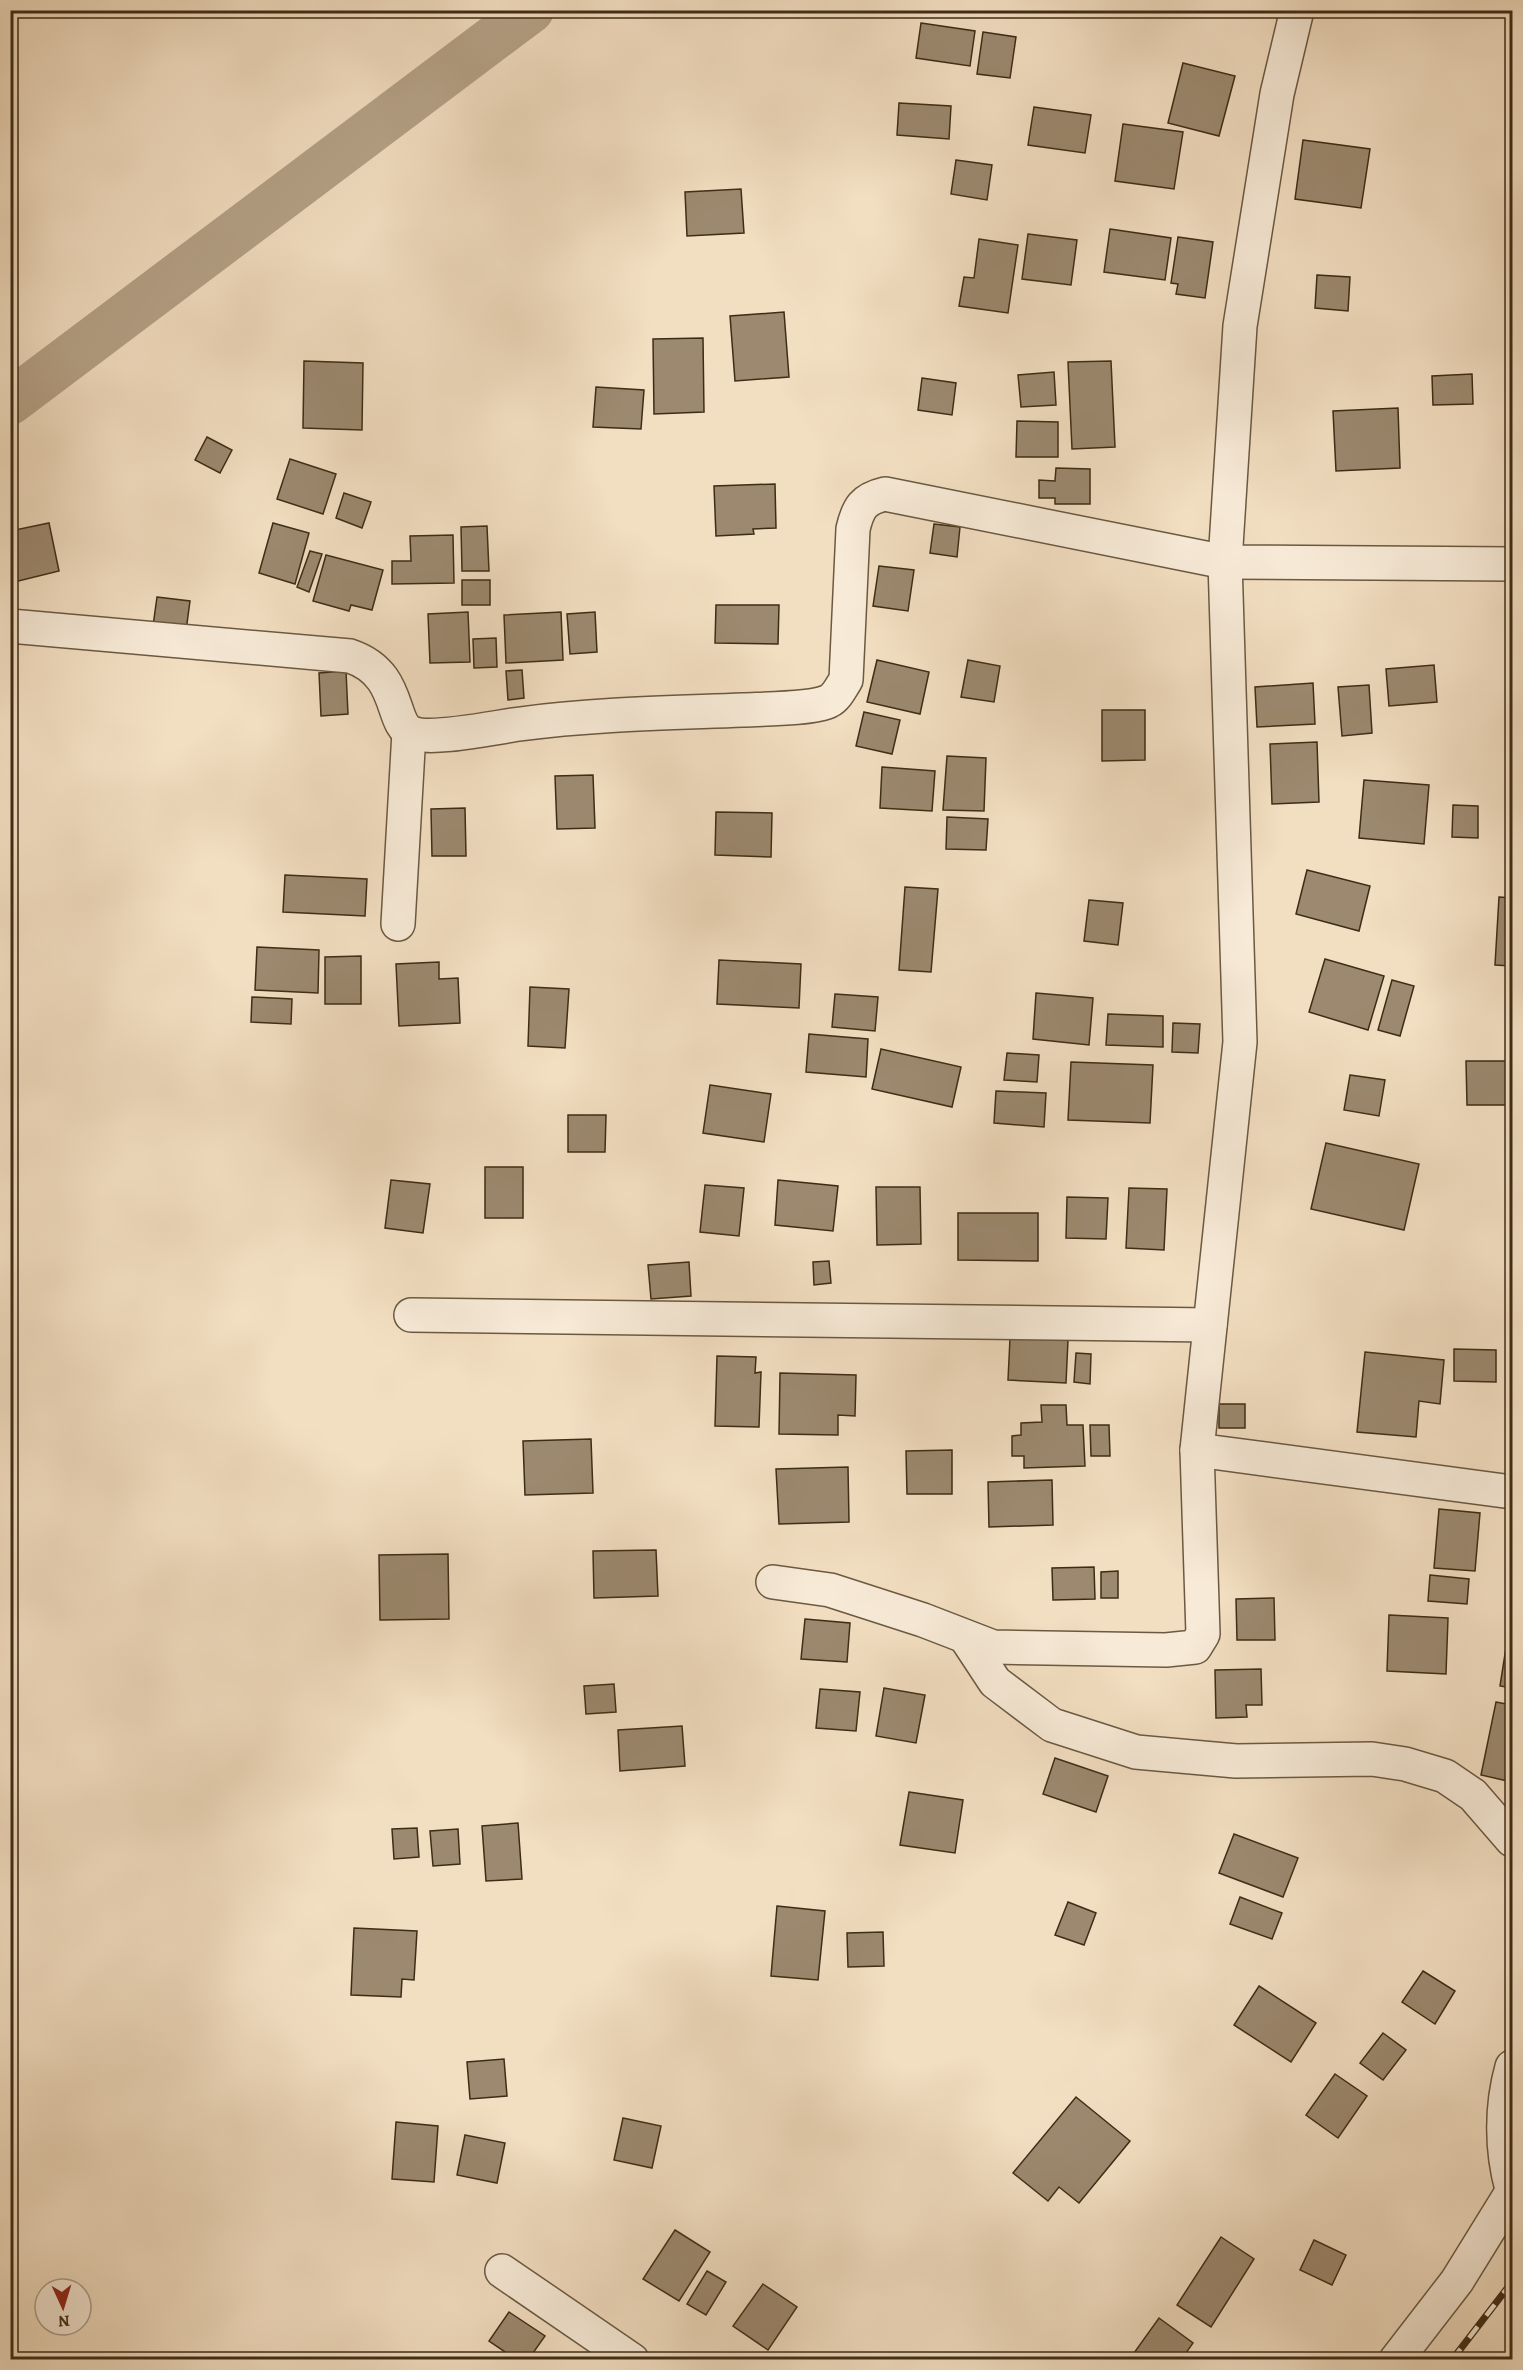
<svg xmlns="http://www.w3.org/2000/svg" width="1523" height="2370" font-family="Alegreya,serif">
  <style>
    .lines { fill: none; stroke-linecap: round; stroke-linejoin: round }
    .canal { stroke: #b5a287; stroke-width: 46 }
    .building { fill: #9c896f; stroke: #3e2d16; stroke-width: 1.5 }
    .minor-casing { stroke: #6b5941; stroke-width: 36 }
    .minor { stroke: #f7ead7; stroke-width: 33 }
    .rail-casing { stroke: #3e2d16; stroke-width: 7 }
    .rail { stroke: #f7ead7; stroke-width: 4.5; stroke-dasharray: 14; stroke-linecap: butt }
  </style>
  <rect width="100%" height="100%" fill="#f2dec1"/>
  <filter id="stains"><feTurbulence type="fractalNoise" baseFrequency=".00333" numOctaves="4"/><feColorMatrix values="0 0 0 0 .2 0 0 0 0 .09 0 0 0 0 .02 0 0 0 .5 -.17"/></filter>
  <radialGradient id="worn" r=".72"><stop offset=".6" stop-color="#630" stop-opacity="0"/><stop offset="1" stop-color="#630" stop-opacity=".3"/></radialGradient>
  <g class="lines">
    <polyline class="canal" points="10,402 531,10"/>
  </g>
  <g class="building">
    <polygon points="921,23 975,31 970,66 916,58"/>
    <polygon points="983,32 1016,37 1010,78 977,74"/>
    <polygon points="1183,63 1235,76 1219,136 1168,123"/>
    <polygon points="899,103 951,106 949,139 897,135"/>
    <polygon points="1034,107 1091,115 1085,153 1028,145"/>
    <polygon points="1123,124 1183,132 1174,189 1115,181"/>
    <polygon points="1303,140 1370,149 1361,208 1295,199"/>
    <polygon points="956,160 992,165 987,200 951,194"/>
    <polygon points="741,189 744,233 687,236 685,192"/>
    <polygon points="1110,229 1171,238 1165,280 1104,272"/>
    <polygon points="1028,234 1077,240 1071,285 1022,279"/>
    <polygon points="1178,237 1213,242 1205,298 1176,294 1178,284 1171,283"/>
    <polygon points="979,239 1018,245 1008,313 959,306 964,277 974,278"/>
    <polygon points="1317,275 1350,277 1348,311 1315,308"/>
    <polygon points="784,312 789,377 735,381 730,316"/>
    <polygon points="703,338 704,412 654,414 653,339"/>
    <polygon points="304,361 363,363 362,430 303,428"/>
    <polygon points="1111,361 1115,447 1072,449 1068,362"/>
    <polygon points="1054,372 1056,405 1021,407 1018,375"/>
    <polygon points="1472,374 1473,404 1433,405 1432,376"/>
    <polygon points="922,378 956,383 952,415 918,410"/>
    <polygon points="596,387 644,390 641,429 593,427"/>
    <polygon points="1398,408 1400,468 1336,471 1333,411"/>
    <rect x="1510" y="413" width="2" height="63"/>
    <polygon points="1017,421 1058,422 1058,457 1016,457"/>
    <polygon points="207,437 232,450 220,473 195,460"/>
    <polygon points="290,459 336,474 323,514 277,499"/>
    <polygon points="1056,468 1090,469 1090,504 1055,504 1055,498 1039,498 1039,480 1055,481"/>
    <polygon points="775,484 776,528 753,529 754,534 716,536 714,486"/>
    <polygon points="344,493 371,502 362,528 336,518"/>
    <polygon points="49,523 59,571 10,583 10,531"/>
    <polygon points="273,523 309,533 295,584 259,573"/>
    <polygon points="934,524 960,527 957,557 930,553"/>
    <polygon points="487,526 489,571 462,571 461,527"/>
    <polygon points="453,535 454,583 392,584 392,561 411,561 410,536"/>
    <polygon points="310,551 322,554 309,592 297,587"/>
    <polygon points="326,555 383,570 372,610 351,605 349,611 313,601"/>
    <polygon points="879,566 914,570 908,611 873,606"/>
    <rect x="462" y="580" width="28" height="25"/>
    <polygon points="157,597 190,601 186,631 153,626"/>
    <polygon points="716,605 779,605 778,644 715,643"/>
    <polygon points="468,612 470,662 430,663 428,614"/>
    <polygon points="561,612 563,660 506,663 504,615"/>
    <polygon points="595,612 597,652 570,654 567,614"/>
    <polygon points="496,638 497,667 474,668 473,639"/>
    <polygon points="877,660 929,672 920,714 867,702"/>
    <polygon points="968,660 1000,666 994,702 961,697"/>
    <polygon points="1434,665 1437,702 1389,706 1386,669"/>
    <polygon points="522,670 524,698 508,700 506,671"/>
    <polygon points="346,671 348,714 321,716 319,673"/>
    <polygon points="1313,683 1315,724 1257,727 1255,687"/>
    <polygon points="1369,685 1372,733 1342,736 1338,687"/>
    <polygon points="1102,710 1145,710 1145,760 1102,761"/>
    <polygon points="864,712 900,720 892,754 856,746"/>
    <polygon points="1317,742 1319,802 1272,804 1270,744"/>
    <polygon points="947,756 986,758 984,811 943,810"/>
    <polygon points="882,767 935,771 932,811 880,808"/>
    <polygon points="593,775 595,828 557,829 555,776"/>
    <polygon points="1364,780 1429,785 1424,844 1359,838"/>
    <polygon points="1453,805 1478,806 1478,838 1452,837"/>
    <polygon points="465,808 466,856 432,856 431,809"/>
    <polygon points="716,812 772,813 771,857 715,855"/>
    <polygon points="947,817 988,819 986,850 946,849"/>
    <polygon points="1307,870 1370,886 1359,931 1296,914"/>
    <polygon points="285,875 367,879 365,916 283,912"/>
    <polygon points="905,887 938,889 931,972 899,970"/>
    <polygon points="1499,897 1512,898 1512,966 1495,965"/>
    <polygon points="1089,900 1123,903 1118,945 1084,941"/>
    <polygon points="257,947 319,950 318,993 255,990"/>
    <polygon points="361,956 361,1004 325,1004 325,957"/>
    <polygon points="1325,959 1384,976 1368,1030 1309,1012"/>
    <polygon points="719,960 801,964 799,1008 717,1004"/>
    <polygon points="439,962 439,979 458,978 460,1023 399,1026 396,964"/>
    <polygon points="1392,980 1414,986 1400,1036 1378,1030"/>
    <polygon points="530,987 569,989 565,1048 528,1046"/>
    <polygon points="1036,993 1093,998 1089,1045 1033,1039"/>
    <polygon points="835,994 878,997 875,1031 832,1027"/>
    <polygon points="252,997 292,999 291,1024 251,1022"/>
    <polygon points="1108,1014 1163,1016 1163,1047 1106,1045"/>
    <polygon points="1173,1023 1200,1024 1198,1053 1172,1052"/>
    <polygon points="809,1034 868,1039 866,1077 806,1072"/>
    <polygon points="881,1049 961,1067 952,1107 872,1089"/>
    <polygon points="1007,1053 1039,1055 1037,1082 1004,1080"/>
    <polygon points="1466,1061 1512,1061 1512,1105 1467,1105"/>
    <polygon points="1071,1062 1153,1065 1150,1123 1068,1120"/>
    <polygon points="1350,1075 1385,1080 1379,1116 1344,1110"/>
    <polygon points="710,1085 771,1094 764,1142 703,1133"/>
    <polygon points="996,1091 1046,1093 1044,1127 994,1123"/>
    <polygon points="568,1115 606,1115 605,1152 568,1152"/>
    <polygon points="1326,1143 1419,1164 1404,1230 1311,1209"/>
    <rect x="485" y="1167" width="38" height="51"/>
    <polygon points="391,1180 430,1184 423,1233 385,1228"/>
    <polygon points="778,1180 838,1186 833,1231 775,1225"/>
    <polygon points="705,1185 744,1188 739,1236 700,1232"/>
    <polygon points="876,1187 920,1187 921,1244 877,1245"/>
    <polygon points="1129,1188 1167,1189 1164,1250 1126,1248"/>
    <polygon points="1067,1197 1108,1198 1106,1239 1066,1238"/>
    <polygon points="958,1213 1038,1213 1038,1261 958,1260"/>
    <polygon points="829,1261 831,1283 814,1285 813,1262"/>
    <polygon points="689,1262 691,1296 651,1299 648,1265"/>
    <polygon points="1010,1338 1068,1340 1066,1383 1008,1380"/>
    <polygon points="1454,1349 1496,1350 1496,1382 1454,1381"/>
    <polygon points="1365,1352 1444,1360 1440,1404 1419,1401 1416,1437 1357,1432"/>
    <polygon points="1076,1353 1091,1354 1090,1384 1074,1382"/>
    <polygon points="717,1356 756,1357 755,1373 761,1372 759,1427 715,1426"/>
    <polygon points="780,1373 856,1375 855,1416 838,1415 838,1435 779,1434"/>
    <rect x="1219" y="1404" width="26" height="24"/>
    <polygon points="1041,1405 1066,1405 1067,1425 1083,1425 1085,1466 1024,1468 1024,1456 1012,1456 1012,1436 1021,1435 1021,1423 1042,1422"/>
    <polygon points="1090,1425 1109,1425 1110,1456 1091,1456"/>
    <polygon points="591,1439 593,1493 525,1495 523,1441"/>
    <polygon points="952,1450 952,1494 907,1494 906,1451"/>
    <polygon points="848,1467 849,1522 779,1524 776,1469"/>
    <polygon points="1052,1480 1053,1525 989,1527 988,1482"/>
    <polygon points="1439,1509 1480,1513 1475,1571 1434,1568"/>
    <polygon points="656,1550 658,1596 594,1598 593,1551"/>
    <polygon points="448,1554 449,1619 380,1620 379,1555"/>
    <polygon points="1094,1567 1095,1599 1053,1600 1052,1568"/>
    <polygon points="1118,1571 1118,1598 1101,1598 1101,1572"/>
    <polygon points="1430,1575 1469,1579 1467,1604 1428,1601"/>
    <polygon points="1274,1598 1275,1640 1237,1640 1236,1599"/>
    <polygon points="1389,1615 1448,1618 1446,1674 1387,1671"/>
    <polygon points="805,1619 850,1623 847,1662 801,1659"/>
    <polygon points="1508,1635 1512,1636 1512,1688 1500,1686"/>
    <polygon points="1261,1669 1262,1705 1246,1705 1247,1717 1216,1718 1215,1670"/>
    <polygon points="614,1684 616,1712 586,1714 584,1686"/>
    <polygon points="884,1688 925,1695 916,1743 876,1736"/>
    <polygon points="820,1689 860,1692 856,1731 816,1728"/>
    <polygon points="1496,1702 1512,1705 1512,1782 1481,1775"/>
    <polygon points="682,1726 685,1766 620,1771 618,1730"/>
    <polygon points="1055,1758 1108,1776 1096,1812 1043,1794"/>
    <polygon points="909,1792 963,1800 955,1853 900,1845"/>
    <polygon points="518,1823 522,1879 486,1881 482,1826"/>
    <polygon points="417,1828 419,1857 394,1859 392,1829"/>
    <polygon points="458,1829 460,1864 433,1866 430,1831"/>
    <polygon points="1234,1834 1298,1858 1283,1897 1219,1873"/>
    <polygon points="1240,1897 1282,1913 1272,1939 1230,1924"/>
    <polygon points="1068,1902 1096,1913 1084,1945 1055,1935"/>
    <polygon points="777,1906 825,1911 818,1980 771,1976"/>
    <polygon points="354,1928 417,1931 414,1980 402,1979 401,1997 351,1995"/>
    <polygon points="883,1932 884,1966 848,1967 847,1933"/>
    <polygon points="1423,1971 1455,1991 1435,2024 1402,2002"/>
    <polygon points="1259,1986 1316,2023 1291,2062 1234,2025"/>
    <polygon points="1383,2033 1406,2050 1383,2080 1360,2063"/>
    <polygon points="504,2059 507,2096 470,2099 467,2062"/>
    <polygon points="1335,2074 1367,2096 1338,2138 1306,2115"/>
    <polygon points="1076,2097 1130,2141 1079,2203 1059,2187 1048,2201 1013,2173"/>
    <polygon points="623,2118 661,2126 652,2168 614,2160"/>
    <polygon points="396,2122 438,2126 434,2182 392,2179"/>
    <polygon points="465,2135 505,2143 497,2183 457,2175"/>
    <polygon points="675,2230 710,2252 679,2301 643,2279"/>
    <polygon points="1221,2237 1254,2259 1211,2327 1177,2305"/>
    <polygon points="1314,2240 1346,2255 1332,2285 1300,2270"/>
    <polygon points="707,2271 726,2282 706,2315 687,2304"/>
    <polygon points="763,2284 797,2307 768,2350 733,2326"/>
    <polygon points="509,2312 545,2336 528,2360 517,2360 489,2341"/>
    <polygon points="1159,2318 1193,2343 1181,2360 1129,2360"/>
  </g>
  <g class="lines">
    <g class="minor-casing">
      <g id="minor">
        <path d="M10,626L350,656C403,674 389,724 412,733C432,741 496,727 520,724C594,714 669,713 743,710C762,709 814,709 829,701C837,697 841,687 846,680L853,529C858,508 863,499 885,494L1225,562L1512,564"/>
        <polyline points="398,924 409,732"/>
        <polyline points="411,1315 1210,1325"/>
        <polyline points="1197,1450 1512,1492"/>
        <polyline points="773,1582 830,1590 923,1620 993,1647 1166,1650 1195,1647 1203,1634 1197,1450 1240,1042 1225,562 1240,326 1277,94 1297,10"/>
        <polyline points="966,1638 995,1682 1052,1725 1136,1752 1236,1761 1372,1759 1405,1764 1445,1776 1473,1795 1512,1840"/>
        <path d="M1512,2067C1501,2106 1501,2150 1512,2189"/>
        <polyline points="502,2271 632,2360"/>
        <polyline points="1396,2360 1457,2281 1512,2192"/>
      </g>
    </g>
    <use href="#minor" class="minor"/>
    <g class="rail-casing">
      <polyline id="rail" points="1452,2360 1512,2282"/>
    </g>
    <use href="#rail" class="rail"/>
  </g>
  <rect width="1523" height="2370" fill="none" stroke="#f2dec1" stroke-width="36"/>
  <rect x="12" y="12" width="1499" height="2346" fill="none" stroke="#3e2d16" stroke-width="3"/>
  <rect x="18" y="18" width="1487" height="2334" fill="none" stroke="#3e2d16" stroke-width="1.5"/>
  <g transform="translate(63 2307) rotate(176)"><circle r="28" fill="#f7ead7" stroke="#ad9e8a" stroke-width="1.5"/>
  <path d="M0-4.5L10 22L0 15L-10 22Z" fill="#8f2418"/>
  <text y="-9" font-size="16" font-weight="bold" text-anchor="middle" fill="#3e2d16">N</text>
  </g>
  <rect width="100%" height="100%" filter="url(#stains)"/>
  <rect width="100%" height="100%" fill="url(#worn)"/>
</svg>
